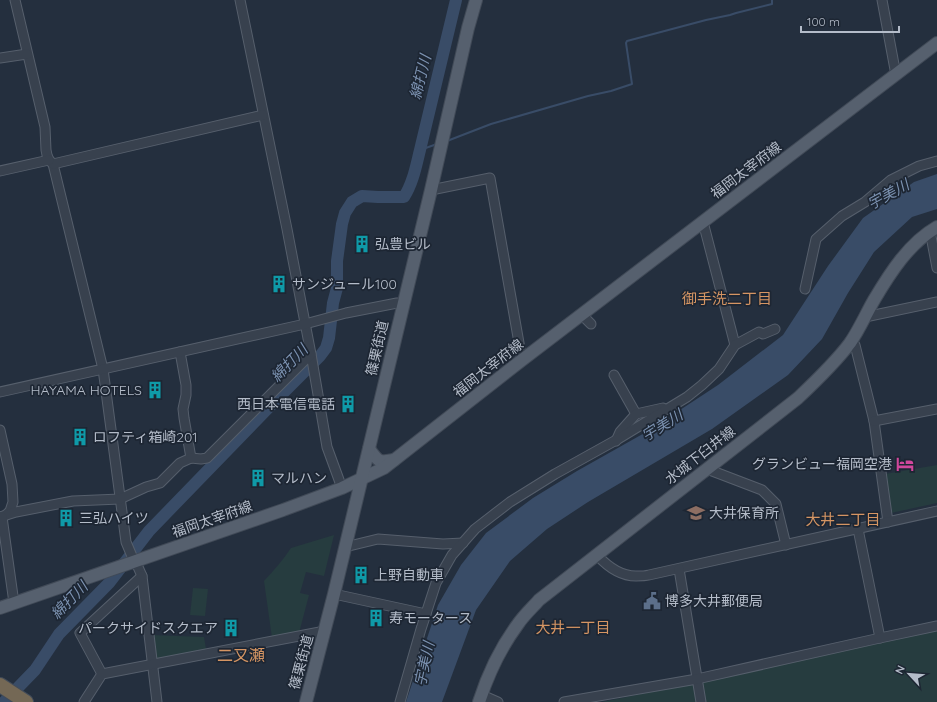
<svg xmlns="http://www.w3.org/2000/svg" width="937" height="702" font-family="Quicksand,'Noto Sans JP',sans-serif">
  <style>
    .green { fill: #263c3f }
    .water { fill: #394c67 }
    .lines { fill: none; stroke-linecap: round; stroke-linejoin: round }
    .stream { stroke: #394c67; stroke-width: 2 }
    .river { stroke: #394c67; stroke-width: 12 }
    .minor-casing { stroke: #565f6c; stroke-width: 11 }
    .major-casing { stroke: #414a57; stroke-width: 14 }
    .highway-casing { stroke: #434c59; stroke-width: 16 }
    .minor { stroke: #38414e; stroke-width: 9 }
    .major { stroke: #56606e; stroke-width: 12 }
    .highway { stroke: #746855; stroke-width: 14 }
    .labels { text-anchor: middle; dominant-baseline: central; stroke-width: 3.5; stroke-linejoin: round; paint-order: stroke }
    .street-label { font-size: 14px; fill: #b4bcc9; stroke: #1d2633 }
    .poi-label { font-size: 14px; fill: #b4bcc9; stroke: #1d2633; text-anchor: start }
    .water-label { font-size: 15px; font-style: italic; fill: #7c92b1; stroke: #1d2633 }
    .neighbourhood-label { font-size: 15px; fill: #d59563; stroke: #1d2633 }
    .quarter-label { font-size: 16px; fill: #d59563; stroke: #1d2633 }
  </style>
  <rect width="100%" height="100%" fill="#242f3e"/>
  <g class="green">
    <polygon points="937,465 937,503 891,513 885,474"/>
    <path d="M334,535L324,576L306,572L300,593L309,595L299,633L272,638L264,581C274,570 283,560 291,548Z"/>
    <polygon points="193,588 208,589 205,616 190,615"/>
    <polygon points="937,631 937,702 705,702 702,682 877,642"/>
    <polygon points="151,635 204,637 206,649 154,659"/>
    <polygon points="695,683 698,702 602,702"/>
  </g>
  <polygon class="water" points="937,174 937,209 912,217 874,252 848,293 822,339 788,375 712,429 588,502 547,529 510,561 476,610 442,702 406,702 438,605 461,565 486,533 533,498 577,471 648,431 718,385 783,335 828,266 863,218 914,182"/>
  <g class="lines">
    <g class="stream">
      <polyline points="447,141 491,124 588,96 611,91 632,84 626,43 627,41 706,20 730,15 736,13 772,4 772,0"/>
      <polyline points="420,150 437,144"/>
    </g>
    <path class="river" d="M4,702L35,670L59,634L109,583L149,531L273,403L320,356L326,348L329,338L333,303L337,288V261L342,224L345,213L352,202L362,196L378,197H404C413,183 416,166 420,150L456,0"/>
    <g class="minor-casing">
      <g id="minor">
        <polyline points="15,0 45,127 46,150 47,155 49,160 53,164 103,369 126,542 134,561 138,567 142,576 157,702"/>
        <polyline points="240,0 287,229 311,354 327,447 342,488"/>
        <polyline points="882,0 896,75"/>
        <polyline points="0,58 27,54"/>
        <polyline points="53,164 263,115"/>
        <polyline points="0,171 49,160"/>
        <polyline points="431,190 490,178 522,360"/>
        <polyline points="703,222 735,345"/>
        <polyline points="930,231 937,268"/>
        <polyline points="805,289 816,239 842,216 865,202 891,180 919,166 937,161"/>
        <polyline points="582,315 591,324"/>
        <polyline points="865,317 937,302"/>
        <polyline points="850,342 855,345 874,421 888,522"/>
        <polyline points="180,352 186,385 186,395 183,409 184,418 191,458"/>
        <polyline points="614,375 636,414"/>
        <polyline points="0,392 305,324 346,313 397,303 403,304"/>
        <polyline points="874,421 937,409"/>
        <polyline points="0,430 12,484 13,502 10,511 6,515"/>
        <polyline points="616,441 620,432 636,414 663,408"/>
        <polyline points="707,469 762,490 776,504 786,545"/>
        <polyline points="0,517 16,512 73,501 120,499 146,487 160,483 180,463 191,458 201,459 207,458 311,354"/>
        <polyline points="2,517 14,603"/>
        <polyline points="858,529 880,638"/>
        <polyline points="345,547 378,539 443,544 463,543"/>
        <path d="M597,555C607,566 621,576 636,576C641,576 645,576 649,575L937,511"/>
        <polyline points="679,569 701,702"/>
        <polyline points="334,594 426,614"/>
        <polyline points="102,674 80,633 142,576"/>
        <polyline points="482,695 498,702"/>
        <polyline points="84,702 102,674 325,631"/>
        <polyline points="400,702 421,629 436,583 452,555 475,529 510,502 555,474 618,439 687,397 702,385 719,369 735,345 759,332 763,334 775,329"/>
        <polyline points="564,702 697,679 880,638 937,626"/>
      </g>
    </g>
    <g class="major-casing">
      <g id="major">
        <path d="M369,449C378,461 378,463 394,460"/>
        <polyline points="0,608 283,510 342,488 384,468 522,360 937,43"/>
        <polyline points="306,702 334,594 431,190 468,28 476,0"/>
        <path d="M479,702C488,674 501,647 518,624C524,615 532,608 539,600L798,398C816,381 835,363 850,343C859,330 866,314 874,300C890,273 909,243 937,227"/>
      </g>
    </g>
    <g class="highway-casing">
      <polyline id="highway" points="0,685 26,702"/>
    </g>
    <use href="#minor" class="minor"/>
    <use href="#major" class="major"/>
    <use href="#highway" class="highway"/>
  </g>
  <defs>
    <g id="building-bare" transform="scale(1.38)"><path d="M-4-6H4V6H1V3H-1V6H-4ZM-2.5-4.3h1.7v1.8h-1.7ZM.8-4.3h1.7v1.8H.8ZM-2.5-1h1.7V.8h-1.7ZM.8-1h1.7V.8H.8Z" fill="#0f9aa8" stroke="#1d2633" stroke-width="2.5" paint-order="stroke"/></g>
    <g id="hotel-bare" transform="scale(1.38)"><path d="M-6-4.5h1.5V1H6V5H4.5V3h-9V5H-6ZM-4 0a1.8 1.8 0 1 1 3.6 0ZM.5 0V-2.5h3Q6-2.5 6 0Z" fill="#d1479c" stroke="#1d2633" stroke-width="2.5" paint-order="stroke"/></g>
    <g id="school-bare" transform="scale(1.38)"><path d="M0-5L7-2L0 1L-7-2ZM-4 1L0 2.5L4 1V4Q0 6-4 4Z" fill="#8d6e63" stroke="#1d2633" stroke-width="2.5" paint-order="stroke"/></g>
    <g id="civic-bare" transform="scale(1.38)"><path d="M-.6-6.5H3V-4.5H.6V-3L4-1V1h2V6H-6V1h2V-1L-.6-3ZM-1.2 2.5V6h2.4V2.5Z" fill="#5c6f8a" stroke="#1d2633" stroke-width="2.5" paint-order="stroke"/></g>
  </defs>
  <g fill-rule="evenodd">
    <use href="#building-bare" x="362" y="244"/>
    <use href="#building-bare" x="279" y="284"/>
    <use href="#building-bare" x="155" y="390"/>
    <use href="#building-bare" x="348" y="404"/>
    <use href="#building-bare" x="80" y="437"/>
    <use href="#hotel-bare" x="905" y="464"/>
    <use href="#building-bare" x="258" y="478"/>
    <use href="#school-bare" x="696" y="513"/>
    <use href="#building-bare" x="66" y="518"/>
    <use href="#building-bare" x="361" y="575"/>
    <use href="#civic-bare" x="652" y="601"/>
    <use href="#building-bare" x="376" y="618"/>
    <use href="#building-bare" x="231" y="628"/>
  </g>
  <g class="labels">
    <g class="street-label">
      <text transform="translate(746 170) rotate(-37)">福岡太宰府線</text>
      <text transform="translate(377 348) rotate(-77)">篠栗街道</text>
      <text transform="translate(488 368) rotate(-38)">福岡太宰府線</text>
      <text transform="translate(700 455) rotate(-38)">水城下臼井線</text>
      <text transform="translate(212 519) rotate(-19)">福岡太宰府線</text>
      <text transform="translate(301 662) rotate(-75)">篠栗街道</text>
    </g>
    <g class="poi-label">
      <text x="375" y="244">弘豊ビル</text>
      <text x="292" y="284">サンジュール100</text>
      <text x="142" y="390" text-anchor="end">HAYAMA HOTELS</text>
      <text x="335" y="404" text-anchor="end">西日本電信電話</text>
      <text x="93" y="437">ロフティ箱崎201</text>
      <text x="892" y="464" text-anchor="end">グランビュー福岡空港</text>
      <text x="271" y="478">マルハン</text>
      <text x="709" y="513">大井保育所</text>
      <text x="79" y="518">三弘ハイツ</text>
      <text x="374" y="575">上野自動車</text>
      <text x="665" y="601">博多大井郵便局</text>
      <text x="389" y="618">寿モータース</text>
      <text x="218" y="628" text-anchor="end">パークサイドスクエア</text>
    </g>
    <g class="water-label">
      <text transform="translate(420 77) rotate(-76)">綿打川</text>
      <text transform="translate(888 194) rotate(-29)">宇美川</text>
      <text transform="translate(289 363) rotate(-46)">綿打川</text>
      <text transform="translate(662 425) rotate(-32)">宇美川</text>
      <text transform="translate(69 600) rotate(-46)">綿打川</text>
      <text transform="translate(424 664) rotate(-78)">宇美川</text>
    </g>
    <g class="neighbourhood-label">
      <text x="727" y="298">御手洗二丁目</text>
      <text x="843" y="519">大井二丁目</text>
      <text x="573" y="627">大井一丁目</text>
    </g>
    <g class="quarter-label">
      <text x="241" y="655">二又瀬</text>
    </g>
  </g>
  <g transform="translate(909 674) rotate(296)" stroke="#1d2633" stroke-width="3" paint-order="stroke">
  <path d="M0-3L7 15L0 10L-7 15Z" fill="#b4bcc9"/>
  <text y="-6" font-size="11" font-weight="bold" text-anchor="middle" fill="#b4bcc9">N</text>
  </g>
  <path d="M801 26v6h98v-6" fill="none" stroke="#b4bcc9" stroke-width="2"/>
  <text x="807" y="26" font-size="12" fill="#b4bcc9" stroke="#1d2633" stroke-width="3" paint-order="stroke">100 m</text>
</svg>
